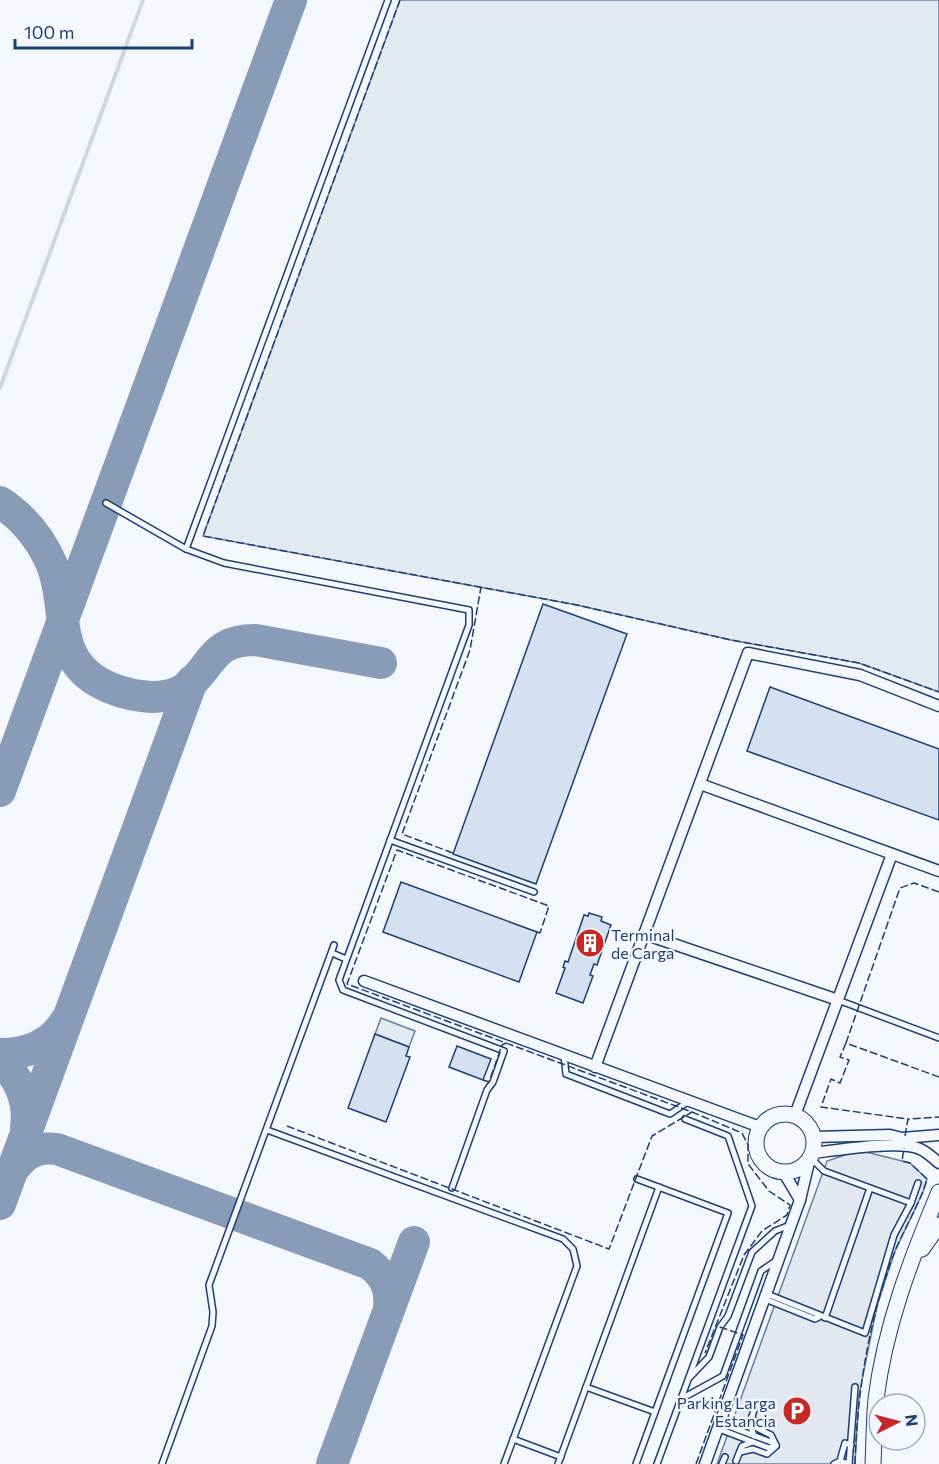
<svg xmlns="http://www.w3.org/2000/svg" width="939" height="1464" font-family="Commissioner,sans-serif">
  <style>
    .green { fill: #e3e9f0; stroke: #687fa3; stroke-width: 1.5 }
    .parking { fill: #e3e8f0; stroke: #687fa3; stroke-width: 1.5 }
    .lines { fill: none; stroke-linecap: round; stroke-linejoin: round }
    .stream { stroke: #cfd7e4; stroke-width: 4 }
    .taxiway { stroke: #889bb7; stroke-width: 32 }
    .building { fill: #d5e0f0; stroke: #1d3f73; stroke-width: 1.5 }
    .lane-casing { stroke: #1d3f73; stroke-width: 8 }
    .street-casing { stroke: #1d3f73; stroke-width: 13 }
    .secondary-casing { stroke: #1d3f73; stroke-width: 17 }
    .lane { stroke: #f4f7fb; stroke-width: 5 }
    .street { stroke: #f4f7fb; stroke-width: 10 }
    .secondary { stroke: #f4f7fb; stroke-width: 15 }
    .fence { stroke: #1d3f73; stroke-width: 1.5; stroke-dasharray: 8 3; stroke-linecap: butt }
    .labels { text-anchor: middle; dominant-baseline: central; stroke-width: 4.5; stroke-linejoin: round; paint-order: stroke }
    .poi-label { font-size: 16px; fill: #1d3f73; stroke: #f4f7fb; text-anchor: start }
  </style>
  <rect width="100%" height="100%" fill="#f4f7fb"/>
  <g class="green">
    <polygon points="400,0 939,0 939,692 859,663 731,640 577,605 203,536"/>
    <polygon points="381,1018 415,1031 409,1047 375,1034"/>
  </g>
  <polygon class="parking" points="866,1152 910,1163 927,1179 923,1192 895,1251 877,1306 859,1395 855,1464 717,1464 827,1161 848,1154"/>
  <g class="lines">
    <polyline class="stream" points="0,388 143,0"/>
    <g class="taxiway">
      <path d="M0,502C24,518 41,539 52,565C69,608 52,657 100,683C122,695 162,704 184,689C214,667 209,640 256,640L381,663"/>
      <polyline points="0,791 291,0"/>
      <path d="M0,1054C26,1054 51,1045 65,1022"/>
      <path d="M0,1061C19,1076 30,1102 26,1127"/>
      <path d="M12,1171C24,1154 36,1146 57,1149L370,1264C386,1277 391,1289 389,1309"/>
      <polyline points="0,1204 192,681"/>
      <polyline points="332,1464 414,1242"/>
    </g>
  </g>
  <g class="building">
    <polygon points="543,604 627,634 536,884 453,854"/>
    <polygon points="770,687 939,749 939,820 747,751"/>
    <polygon points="401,882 537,932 519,982 383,932"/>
    <polygon points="589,913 602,917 601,921 611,925 597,965 594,964 590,975 593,976 583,1003 556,993 565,968 563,967 565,961 568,962 584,915 588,916"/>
    <polygon points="375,1034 409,1047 406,1056 410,1057 386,1122 348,1108"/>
    <polygon points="457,1046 491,1059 483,1080 449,1067"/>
  </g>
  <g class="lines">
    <g class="lane-casing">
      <g id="lane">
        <polyline points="106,503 186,549 224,563 469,610 469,625 339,980 343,990 504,1051 493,1082 487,1090 452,1188"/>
        <polyline points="186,549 388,0"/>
        <polyline points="390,840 534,892"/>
        <polyline points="332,953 346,959"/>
        <polyline points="838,1000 939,1038"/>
        <polyline points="564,1055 566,1074 670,1114 689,1101"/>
        <polyline points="267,1130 563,1239 573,1249 577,1266 504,1464"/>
        <polyline points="811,1158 824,1171 911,1203"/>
        <polyline points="767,1294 865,1333 894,1235 911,1203 918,1183"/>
        <polyline points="765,1299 815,1319 819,1317"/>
        <polyline points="825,1318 870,1188"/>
        <polyline points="690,1377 709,1357 720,1327 728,1316 752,1252 775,1231 790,1225"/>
        <polyline points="586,1387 655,1412"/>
        <polyline points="681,1399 723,1376 761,1271 777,1260"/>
        <polyline points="754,1410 750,1423 754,1436"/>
        <polyline points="752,1417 757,1428 771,1435 776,1445"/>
        <polyline points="720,1423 771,1442 776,1446"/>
        <polyline points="719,1429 769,1448 776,1446"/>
        <polyline points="513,1439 561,1457"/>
        <polyline points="740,1452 753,1449 767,1454 775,1447"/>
        <polyline points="736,1461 742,1446 753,1442"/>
        <polyline points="840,1461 845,1443 851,1445"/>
        <polyline points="162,1464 212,1326 213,1312 209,1285 334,945"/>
        <polyline points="558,1464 659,1187"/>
        <polyline points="636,1464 728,1213 637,1179"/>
        <polyline points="657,1464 752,1206 728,1136 685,1119"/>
        <polyline points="722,1464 725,1457"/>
        <polyline points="834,1464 840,1461 849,1464"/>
        <polyline points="849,1464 855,1387"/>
      </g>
    </g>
    <g class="street-casing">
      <g id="street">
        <polyline points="700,784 939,871"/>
        <polyline points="644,934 838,1000"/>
        <polyline points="364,981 760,1127"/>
        <polyline points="595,1067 748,653 860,675 939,706"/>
        <polyline points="795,1115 892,854"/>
        <polyline points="814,1137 890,1135 902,1138 939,1135"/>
        <path d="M813,1153C837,1150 900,1140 920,1149C927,1152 933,1158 939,1163"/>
        <polyline points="784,1173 800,1200"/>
        <polyline points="705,1464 800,1200 809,1162"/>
      </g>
    </g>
    <g class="secondary-casing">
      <g id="secondary">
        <circle cx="785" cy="1143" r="29"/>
        <polyline points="922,1249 939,1225"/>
        <path d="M873,1464C874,1443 874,1421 876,1399C885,1326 911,1259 939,1192"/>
      </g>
    </g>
    <use href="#lane" class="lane"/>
    <use href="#street" class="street"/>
    <use href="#secondary" class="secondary"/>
    <g class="fence">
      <polyline points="400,0 203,536 577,605 731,640 859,663 939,692"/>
      <polyline points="453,853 402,834 470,650 481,587"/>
      <polyline points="939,892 914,883 900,888 846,1043 939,1077"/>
      <polyline points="537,932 540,933 549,906 397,850 347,984 692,1112 742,1133 748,1145 748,1164 769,1191 790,1205 787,1215 762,1231 744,1255 705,1353"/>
      <polyline points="846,1043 840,1057 849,1060 840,1083 831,1079 821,1107 908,1119"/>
      <polyline points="483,1080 489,1082 502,1045 506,1043"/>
      <polyline points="287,1126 609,1249 652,1136 692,1112"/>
      <polyline points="905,1136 908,1119 939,1117"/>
      <polyline points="696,1464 743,1335 717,1326"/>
      <path d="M855,1464C857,1392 869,1318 895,1251C905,1227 920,1204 927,1179L910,1163L902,1161L904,1148"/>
    </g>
  </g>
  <defs>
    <g id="building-disc" transform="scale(1.5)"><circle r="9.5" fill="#c62828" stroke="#f4f7fb"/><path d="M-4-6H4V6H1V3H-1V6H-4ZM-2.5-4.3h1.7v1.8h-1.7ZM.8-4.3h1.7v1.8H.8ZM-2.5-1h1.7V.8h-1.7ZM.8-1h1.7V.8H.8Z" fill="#fff"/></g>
    <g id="parking-disc" transform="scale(1.5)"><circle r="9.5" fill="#c62828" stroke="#f4f7fb"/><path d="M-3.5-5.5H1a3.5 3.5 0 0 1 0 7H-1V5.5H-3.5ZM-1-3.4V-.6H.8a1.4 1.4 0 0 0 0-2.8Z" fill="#fff"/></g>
  </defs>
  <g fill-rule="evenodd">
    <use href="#building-disc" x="590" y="943"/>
    <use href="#parking-disc" x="797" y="1411"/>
  </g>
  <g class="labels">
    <g class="poi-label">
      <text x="611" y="934">Terminal<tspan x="611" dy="18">de Carga</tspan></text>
      <text x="776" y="1402" text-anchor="end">Parking Larga<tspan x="776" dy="18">Estancia</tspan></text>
    </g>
  </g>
  <g transform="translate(897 1422) rotate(84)"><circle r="28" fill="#f4f7fb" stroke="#9eadc5" stroke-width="1.5"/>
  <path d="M0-4.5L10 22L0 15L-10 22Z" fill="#c62828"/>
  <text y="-9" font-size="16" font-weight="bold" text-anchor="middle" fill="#1d3f73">N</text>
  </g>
  <path d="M15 39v9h177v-9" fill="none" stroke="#1d3f73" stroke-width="3"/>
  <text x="24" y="39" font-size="18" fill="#1d3f73" stroke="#f4f7fb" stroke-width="4.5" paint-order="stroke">100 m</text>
</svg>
